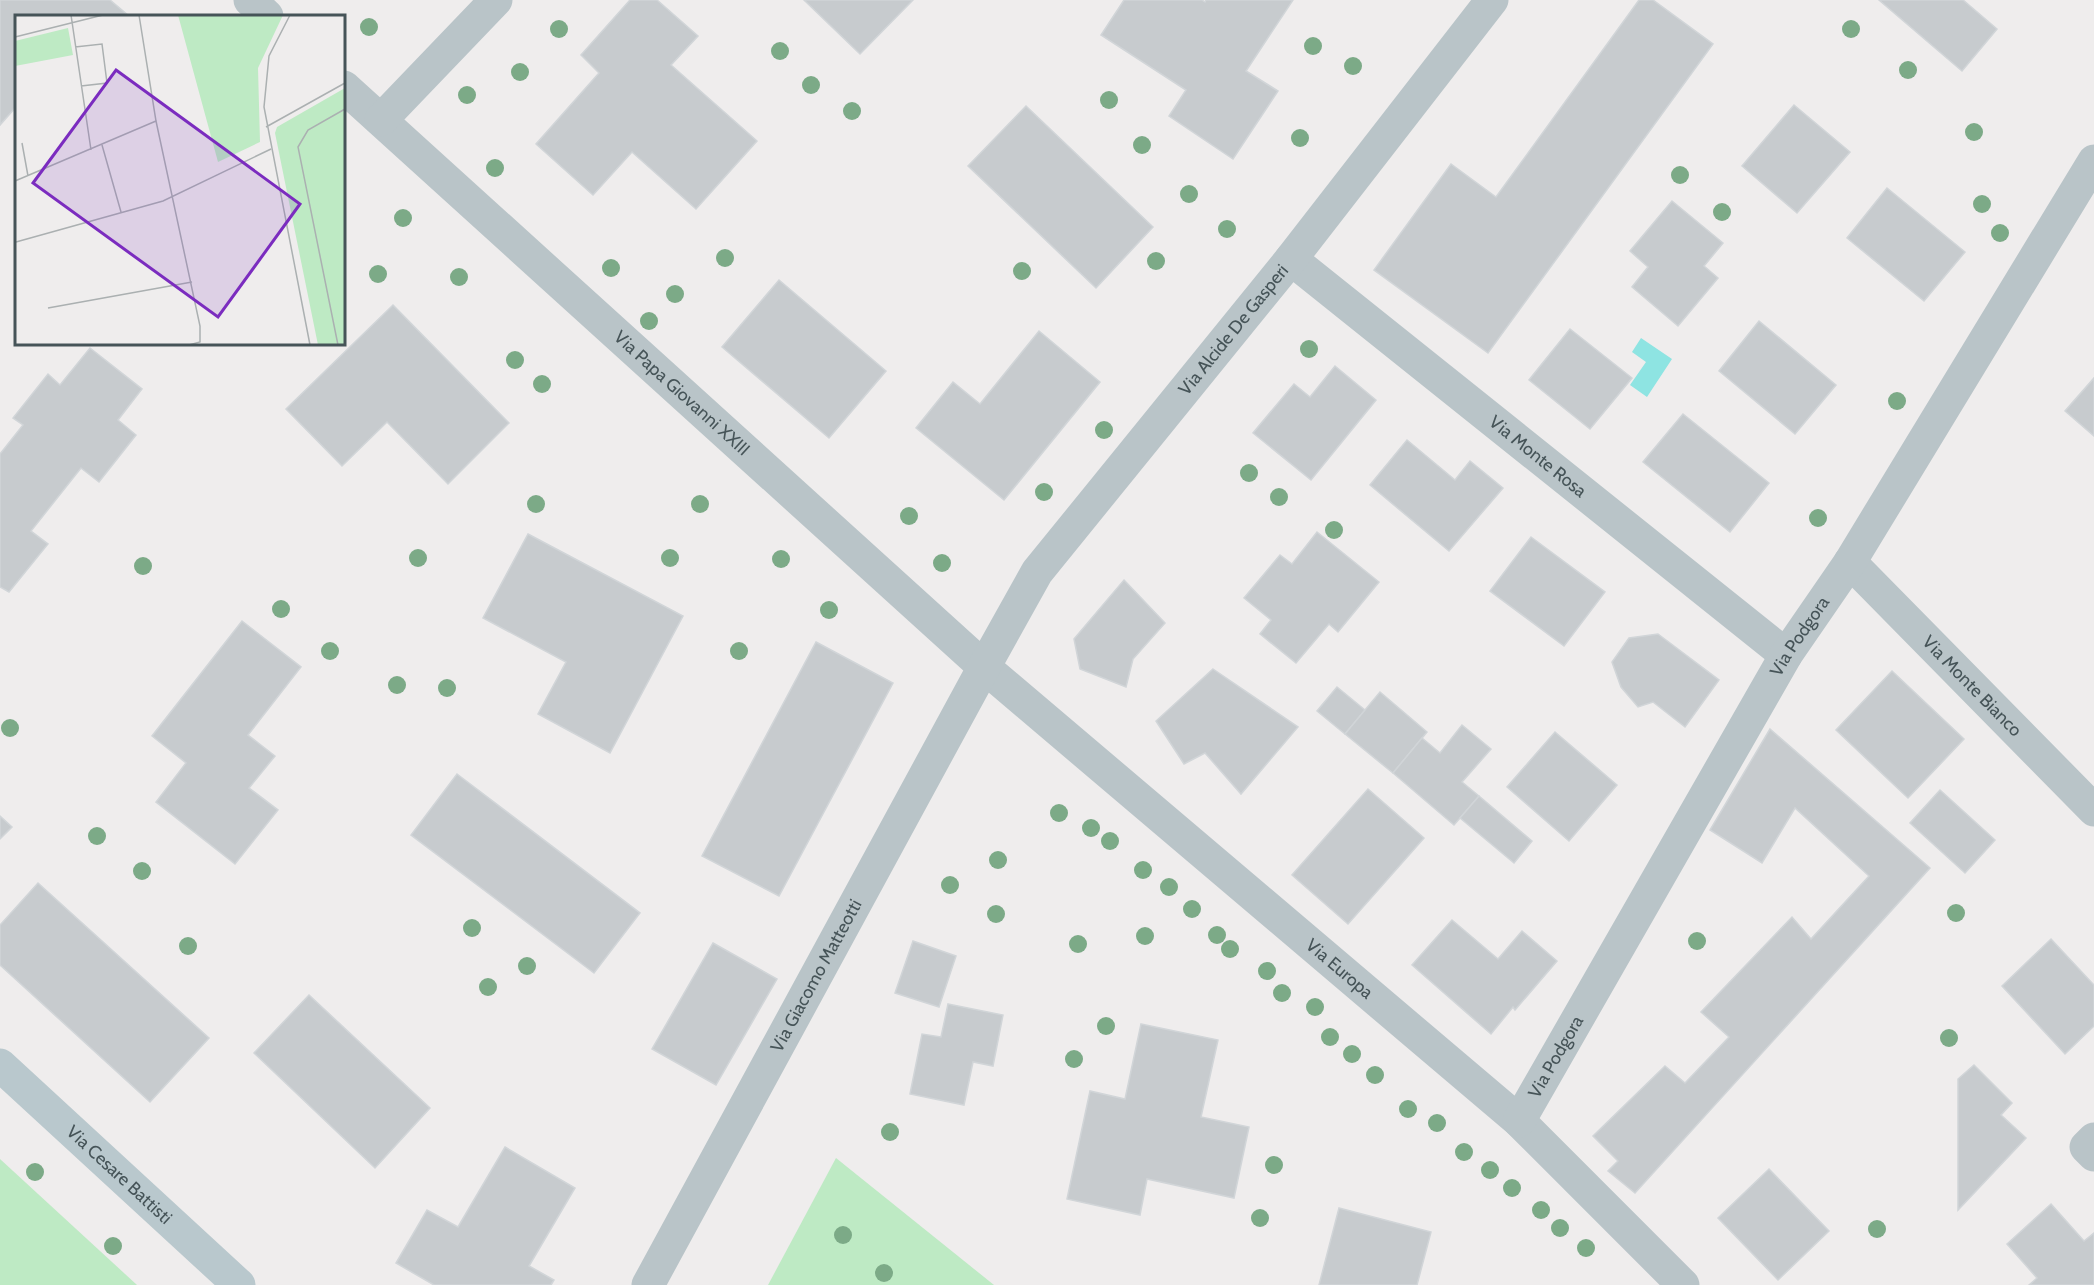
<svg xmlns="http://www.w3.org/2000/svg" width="2094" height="1285" font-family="Cabin,sans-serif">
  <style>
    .green { fill: #beeac4 }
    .water { fill: #8ee4e2 }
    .building { fill: #c7cbce; stroke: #d1d5d8; stroke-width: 1.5 }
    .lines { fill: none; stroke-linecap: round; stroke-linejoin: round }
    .minor { stroke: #b9c4c8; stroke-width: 33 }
    .secondary { stroke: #b9c8cd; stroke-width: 33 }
    .tree { fill: #7caa87 }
    .labels { text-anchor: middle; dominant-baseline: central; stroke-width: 5; stroke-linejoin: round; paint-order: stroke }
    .street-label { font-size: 18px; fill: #465458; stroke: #fff }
    .inset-road { fill: none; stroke: #abb0b1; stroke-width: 1.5 }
    .view { fill: #7b2cbf; fill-opacity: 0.15; stroke: #7b2cbf; stroke-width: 3 }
    .inset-edge { fill: none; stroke: #465458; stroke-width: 3 }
  </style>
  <rect width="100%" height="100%" fill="#efeded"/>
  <g class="green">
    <polygon points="836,1158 994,1285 768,1285"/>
    <polygon points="0,1159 137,1285 0,1285"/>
  </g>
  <polygon class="water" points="1641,338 1672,359 1647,397 1630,385 1646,362 1632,352"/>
  <g class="building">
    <polygon points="0,0 110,0 129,16 16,16 16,107 0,125"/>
    <polygon points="630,0 657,0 698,36 671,65 757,141 696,209 632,152 593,195 536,144 599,73 581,55"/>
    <polygon points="804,0 913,0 860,54"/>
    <polygon points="1124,0 1202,0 1205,2 1206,0 1293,0 1246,71 1278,91 1233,159 1169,116 1186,90 1101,35"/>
    <polygon points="1639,0 1653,0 1713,44 1488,353 1374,270 1451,164 1496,197"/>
    <polygon points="1879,0 1963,0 1997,29 1962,71"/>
    <polygon points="1794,105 1850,152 1797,213 1742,166"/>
    <polygon points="1026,106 1153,227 1096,288 968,166"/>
    <polygon points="1887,188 1965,252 1924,301 1847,238"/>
    <polygon points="1672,201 1723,243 1704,266 1718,278 1678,326 1632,287 1648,267 1630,251"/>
    <polygon points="779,280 886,371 829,438 722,347"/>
    <polygon points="393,305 509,423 448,484 387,422 342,466 286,409"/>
    <polygon points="1759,321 1836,385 1795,434 1719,371"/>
    <polygon points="1570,329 1632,378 1590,429 1529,380"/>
    <polygon points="1039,331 1100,382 1004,500 916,428 953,382 980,404"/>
    <polygon points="90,348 142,389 118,420 136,435 99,482 81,468 31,531 48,544 9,592 0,587 0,454 23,425 13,418 48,374 60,385"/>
    <polygon points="1335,366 1376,400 1311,480 1253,433 1294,384 1310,397"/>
    <polygon points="2094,378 2094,436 2065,411"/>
    <polygon points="1683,414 1769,483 1730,532 1643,462"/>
    <polygon points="1407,440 1455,480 1470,461 1503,488 1449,551 1370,485"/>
    <polygon points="1317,532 1379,582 1338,632 1329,624 1296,663 1260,634 1271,620 1244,598 1280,555 1292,564"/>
    <polygon points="528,534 683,616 610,753 538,714 566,662 483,618"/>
    <polygon points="1531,537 1605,592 1564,646 1490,591"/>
    <polygon points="1124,580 1165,623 1133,659 1126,687 1080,669 1074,639"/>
    <polygon points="242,621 301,667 248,735 275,756 249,788 278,810 235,864 156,802 186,763 152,736"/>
    <polygon points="1658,634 1719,680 1685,727 1653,702 1638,707 1621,687 1612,662 1629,638"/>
    <polygon points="816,642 893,683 779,896 702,856"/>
    <polygon points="1213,669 1298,727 1241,794 1205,753 1184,764 1156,721"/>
    <polygon points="1892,671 1964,739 1908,798 1836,730"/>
    <polygon points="1337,687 1365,710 1345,734 1317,711"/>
    <polygon points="1380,692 1427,732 1393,773 1345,734"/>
    <polygon points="1462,725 1491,749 1462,782 1479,796 1454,825 1393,773 1422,738 1440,753"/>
    <polygon points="1770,729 1930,868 1635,1193 1608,1171 1618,1161 1593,1136 1665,1066 1685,1083 1729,1037 1701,1012 1792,917 1811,939 1869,876 1795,808 1762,863 1710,830"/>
    <polygon points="1555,732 1617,785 1569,841 1507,787"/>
    <polygon points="457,774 640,913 594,973 411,835"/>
    <polygon points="1368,789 1424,838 1348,924 1292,875"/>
    <polygon points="1940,790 1995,840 1965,873 1910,823"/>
    <polygon points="1479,796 1532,841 1514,863 1460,818"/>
    <polygon points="0,816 12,827 0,839"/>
    <polygon points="38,883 209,1038 150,1102 0,965 0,925"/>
    <polygon points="1452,920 1498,959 1522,931 1557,961 1515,1010 1513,1007 1491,1034 1412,965"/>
    <polygon points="2051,939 2094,985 2094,1026 2065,1054 2002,986"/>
    <polygon points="913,941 956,956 939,1007 895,993"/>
    <polygon points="713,943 777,979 716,1085 652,1049"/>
    <polygon points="309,995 430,1108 375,1168 254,1053"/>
    <polygon points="948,1004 1003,1015 993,1066 973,1062 964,1105 910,1094 922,1034 941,1037"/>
    <polygon points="1141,1024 1218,1040 1201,1117 1249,1127 1234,1198 1147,1179 1140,1215 1067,1199 1090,1091 1125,1099"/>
    <polygon points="1974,1065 2012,1103 2001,1115 2026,1138 1958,1210 1958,1079"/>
    <polygon points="505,1147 575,1188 529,1266 554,1280 551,1285 434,1285 396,1263 427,1210 458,1227"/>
    <polygon points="1769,1169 1829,1231 1778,1280 1718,1218"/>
    <polygon points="2051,1204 2084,1241 2094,1233 2094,1285 2029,1285 2037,1278 2007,1244"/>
    <polygon points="1339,1208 1431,1232 1417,1285 1319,1285"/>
  </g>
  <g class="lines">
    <g class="minor">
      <polyline points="250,0 267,16"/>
      <path id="s1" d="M344,87L984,667L1519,1121L1683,1285"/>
      <polyline points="381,120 496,0"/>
      <path id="s2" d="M1291,259L1786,655"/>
      <path id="s3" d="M1850,562L2094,810"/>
      <path id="s4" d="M1519,1121L1786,655L1850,562L2094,161"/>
      <polyline points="2094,1139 2086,1147 2094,1155"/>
      <path id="s5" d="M648,1285L984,667L1037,572L1291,259L1492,0"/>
    </g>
    <path class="secondary" id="s6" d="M0,1065L239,1285"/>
  </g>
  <g class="tree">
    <circle cx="369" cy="27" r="9"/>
    <circle cx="559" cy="29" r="9"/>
    <circle cx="1851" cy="29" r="9"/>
    <circle cx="1313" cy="46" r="9"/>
    <circle cx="780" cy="51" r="9"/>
    <circle cx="1353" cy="66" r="9"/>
    <circle cx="1908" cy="70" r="9"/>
    <circle cx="520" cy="72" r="9"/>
    <circle cx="811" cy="85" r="9"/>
    <circle cx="467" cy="95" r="9"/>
    <circle cx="1109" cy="100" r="9"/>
    <circle cx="852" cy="111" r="9"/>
    <circle cx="1974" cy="132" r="9"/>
    <circle cx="1300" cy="138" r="9"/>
    <circle cx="1142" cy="145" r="9"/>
    <circle cx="495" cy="168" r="9"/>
    <circle cx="1680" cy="175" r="9"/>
    <circle cx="1189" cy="194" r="9"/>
    <circle cx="1982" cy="204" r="9"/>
    <circle cx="1722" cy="212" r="9"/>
    <circle cx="403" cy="218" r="9"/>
    <circle cx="1227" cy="229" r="9"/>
    <circle cx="2000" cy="233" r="9"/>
    <circle cx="725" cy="258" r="9"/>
    <circle cx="1156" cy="261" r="9"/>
    <circle cx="611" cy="268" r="9"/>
    <circle cx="1022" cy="271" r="9"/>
    <circle cx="378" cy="274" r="9"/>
    <circle cx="459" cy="277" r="9"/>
    <circle cx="675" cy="294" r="9"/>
    <circle cx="649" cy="321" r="9"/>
    <circle cx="1309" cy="349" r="9"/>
    <circle cx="515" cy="360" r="9"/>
    <circle cx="542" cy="384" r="9"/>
    <circle cx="1897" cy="401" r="9"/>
    <circle cx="1104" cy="430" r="9"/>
    <circle cx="1249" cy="473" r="9"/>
    <circle cx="1044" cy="492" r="9"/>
    <circle cx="1279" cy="497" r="9"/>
    <circle cx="536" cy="504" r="9"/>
    <circle cx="700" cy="504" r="9"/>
    <circle cx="909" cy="516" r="9"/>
    <circle cx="1818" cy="518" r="9"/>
    <circle cx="1334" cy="530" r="9"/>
    <circle cx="418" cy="558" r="9"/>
    <circle cx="670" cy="558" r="9"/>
    <circle cx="781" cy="559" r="9"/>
    <circle cx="942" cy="563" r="9"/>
    <circle cx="143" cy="566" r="9"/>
    <circle cx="281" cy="609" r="9"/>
    <circle cx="829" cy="610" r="9"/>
    <circle cx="330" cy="651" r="9"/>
    <circle cx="739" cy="651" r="9"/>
    <circle cx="397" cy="685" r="9"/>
    <circle cx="447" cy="688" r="9"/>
    <circle cx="10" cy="728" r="9"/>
    <circle cx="1059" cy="813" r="9"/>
    <circle cx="1091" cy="828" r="9"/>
    <circle cx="97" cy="836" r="9"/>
    <circle cx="1110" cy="841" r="9"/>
    <circle cx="998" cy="860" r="9"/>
    <circle cx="1143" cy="870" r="9"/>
    <circle cx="142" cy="871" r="9"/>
    <circle cx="950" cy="885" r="9"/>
    <circle cx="1169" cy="887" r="9"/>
    <circle cx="1192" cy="909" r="9"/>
    <circle cx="1956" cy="913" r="9"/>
    <circle cx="996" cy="914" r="9"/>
    <circle cx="472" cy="928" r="9"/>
    <circle cx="1217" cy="935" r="9"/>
    <circle cx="1145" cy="936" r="9"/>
    <circle cx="1697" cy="941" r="9"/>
    <circle cx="1078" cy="944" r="9"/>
    <circle cx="188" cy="946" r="9"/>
    <circle cx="1230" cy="949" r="9"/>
    <circle cx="527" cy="966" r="9"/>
    <circle cx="1267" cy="971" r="9"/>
    <circle cx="488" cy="987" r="9"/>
    <circle cx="1282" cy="993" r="9"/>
    <circle cx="1315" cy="1007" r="9"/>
    <circle cx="1106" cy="1026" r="9"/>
    <circle cx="1330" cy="1037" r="9"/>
    <circle cx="1949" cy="1038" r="9"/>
    <circle cx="1352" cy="1054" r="9"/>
    <circle cx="1074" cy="1059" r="9"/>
    <circle cx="1375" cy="1075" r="9"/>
    <circle cx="1408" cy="1109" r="9"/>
    <circle cx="1437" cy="1123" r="9"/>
    <circle cx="890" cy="1132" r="9"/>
    <circle cx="1464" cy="1152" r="9"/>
    <circle cx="1274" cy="1165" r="9"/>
    <circle cx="1490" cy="1170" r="9"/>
    <circle cx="35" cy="1172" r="9"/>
    <circle cx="1512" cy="1188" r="9"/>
    <circle cx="1541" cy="1210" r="9"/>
    <circle cx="1260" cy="1218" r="9"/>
    <circle cx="1560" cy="1228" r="9"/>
    <circle cx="1877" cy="1229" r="9"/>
    <circle cx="843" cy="1235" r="9"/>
    <circle cx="113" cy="1246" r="9"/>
    <circle cx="1586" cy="1248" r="9"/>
    <circle cx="884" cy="1273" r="9"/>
  </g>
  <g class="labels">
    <g class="street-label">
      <text stroke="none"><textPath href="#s5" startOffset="1124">Via Alcide De Gasperi</textPath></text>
      <text stroke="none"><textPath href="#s1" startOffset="456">Via Papa Giovanni XXIII</textPath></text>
      <text stroke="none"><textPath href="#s2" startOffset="316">Via Monte Rosa</textPath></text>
      <text stroke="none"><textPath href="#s4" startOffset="560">Via Podgora</textPath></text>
      <text stroke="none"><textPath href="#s3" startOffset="174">Via Monte Bianco</textPath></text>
      <text stroke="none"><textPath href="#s1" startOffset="1330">Via Europa</textPath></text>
      <text stroke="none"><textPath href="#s5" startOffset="352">Via Giacomo Matteotti</textPath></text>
      <text stroke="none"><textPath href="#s4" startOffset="74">Via Podgora</textPath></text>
      <text stroke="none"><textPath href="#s6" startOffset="162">Via Cesare Battisti</textPath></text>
    </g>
  </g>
  <g transform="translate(15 15)">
    <rect width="330" height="330" fill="#efeded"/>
    <path d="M163,0H268L243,53L245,127L203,147ZM53,13L58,40L0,51V26ZM330,73V330H303L260,118L262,112Z" fill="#beeac4"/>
    <path class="inset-road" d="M56,0L76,135M124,0L141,106L185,311V327L174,330M275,0L254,41L249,92L295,330M0,22L88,0M60,32L87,29L92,68L66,71M251,112L330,68M7,128L13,161M87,130L106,197M0,166L141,106M1,227L148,186L256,134M33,293L177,267M323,330L283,132L293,115L330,94"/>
    <path class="view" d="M101,55L285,189L203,302L18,168Z"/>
    <rect width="330" height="330" class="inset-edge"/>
  </g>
</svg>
